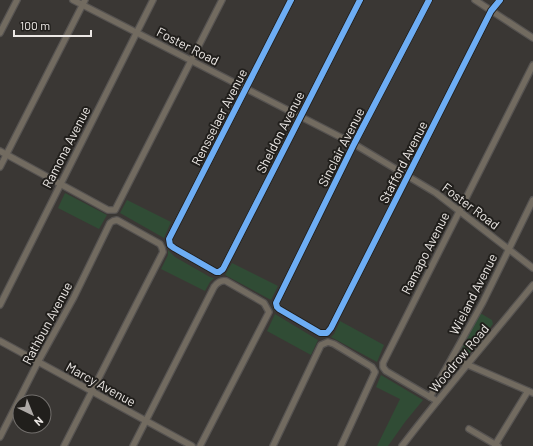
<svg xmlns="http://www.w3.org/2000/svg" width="533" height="446" font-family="Barlow,sans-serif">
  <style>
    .green { fill: #304c35 }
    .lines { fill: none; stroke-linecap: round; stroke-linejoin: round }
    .minor-casing { stroke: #565351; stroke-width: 8 }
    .minor { stroke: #726b60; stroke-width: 5.5 }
    .cycleway-casing { stroke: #211f1c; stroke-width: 8 }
    .cycleway { stroke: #6dadf4; stroke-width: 6 }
    .labels { text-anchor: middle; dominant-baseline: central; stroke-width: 4; stroke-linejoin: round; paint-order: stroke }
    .street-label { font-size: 13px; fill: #ece8e5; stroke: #211f1c }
  </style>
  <rect width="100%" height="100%" fill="#3a3734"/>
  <g class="green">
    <polygon points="65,193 107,215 99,229 58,208"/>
    <polygon points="127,200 171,222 164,238 120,213"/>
    <polygon points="168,250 175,257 210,277 214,278 210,282 205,291 161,269 168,255"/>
    <polygon points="232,263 278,286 271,300 225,275"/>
    <polygon points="480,313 492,320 493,324 465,359 463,360 458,358 458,356"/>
    <polygon points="275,314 318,340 311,355 267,331"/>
    <polygon points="340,321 384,345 377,362 331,337 334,334"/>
    <polygon points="381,375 423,400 405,422 388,446 377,446 400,399 376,387"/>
  </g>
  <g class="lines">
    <g class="minor-casing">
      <g id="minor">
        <polyline points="73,0 354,144 436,193 533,268"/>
        <polyline points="291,0 169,239 170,245 174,248 216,272 219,272 223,269 360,0"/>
        <polyline points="429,0 354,144 276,303 277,307 279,309 320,333 327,333 331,328 491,11 500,0"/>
        <polyline points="475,0 533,38"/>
        <polyline points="0,33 17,0"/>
        <polyline points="0,151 108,210 115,210 222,0"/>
        <polyline points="0,167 85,0"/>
        <polyline points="0,305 153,0"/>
        <polyline points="0,341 192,446"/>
        <polyline points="452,358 533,393"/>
        <polyline points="430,397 483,302 533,200"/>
        <polyline points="437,401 386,371 383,367 383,363 533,65"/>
        <polyline points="469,429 498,446"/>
        <polyline points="0,437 38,362 74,297 110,223 113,221 117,220 160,244 162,248 163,252 64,446"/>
        <polyline points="495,445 528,391"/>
        <path d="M133,446L214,287C217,283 221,280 226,281L264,303L269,312L200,446"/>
        <polyline points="273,446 321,345 328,342 334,344 372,367 375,372 341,446"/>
        <path d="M402,446C444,391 489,339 533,285"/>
      </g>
    </g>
    <use href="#minor" class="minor"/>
    <g class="cycleway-casing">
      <g id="cycleway">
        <polyline points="291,0 169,239 170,245 174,248 216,272 219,272 223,269 360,0"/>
        <polyline points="429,0 354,144 276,303 277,307 279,309 320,333 327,333 331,328 491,11 500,0"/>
      </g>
    </g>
    <use href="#cycleway" class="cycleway"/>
  </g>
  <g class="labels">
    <g class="street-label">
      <text transform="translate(188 46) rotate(27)">Foster Road</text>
      <text transform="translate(219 117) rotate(-63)">Rensselaer Avenue</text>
      <text transform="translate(280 132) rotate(-63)">Sheldon Avenue</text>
      <text transform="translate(66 147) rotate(-63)">Ramona Avenue</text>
      <text transform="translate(341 147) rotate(-63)">Sinclair Avenue</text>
      <text transform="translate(403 162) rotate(-63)">Stafford Avenue</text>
      <text transform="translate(471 206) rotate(37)">Foster Road</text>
      <text transform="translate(425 253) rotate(-63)">Ramapo Avenue</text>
      <text transform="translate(473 294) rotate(-63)">Wieland Avenue</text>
      <text transform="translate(47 323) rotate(-62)">Rathbun Avenue</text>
      <text transform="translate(459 358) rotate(-50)">Woodrow Road</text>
      <text transform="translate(101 384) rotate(29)">Marcy Avenue</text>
    </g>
  </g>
  <g transform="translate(32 414) rotate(137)"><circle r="19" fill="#211f1c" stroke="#726f6c"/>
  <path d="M0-3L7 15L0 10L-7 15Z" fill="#aeaaa7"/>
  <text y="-6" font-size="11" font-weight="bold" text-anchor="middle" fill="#ece8e5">N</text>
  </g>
  <path d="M14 30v6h77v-6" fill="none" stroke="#ece8e5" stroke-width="2"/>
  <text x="20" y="30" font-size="12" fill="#ece8e5" stroke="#211f1c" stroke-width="3" paint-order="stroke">100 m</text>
</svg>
